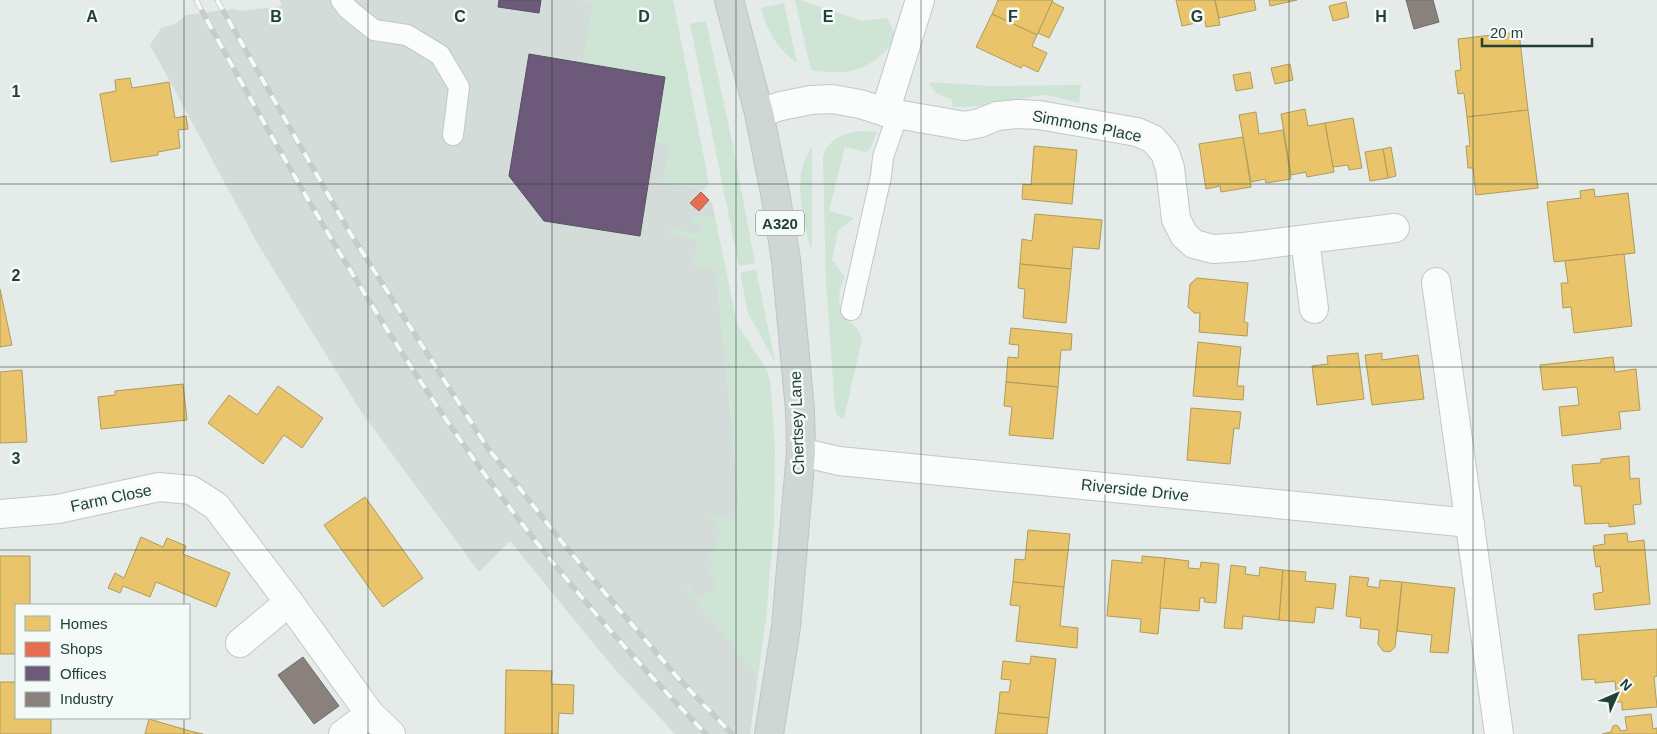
<svg xmlns="http://www.w3.org/2000/svg" width="1657" height="734" font-family="Arial,sans-serif">
  <style>
    .built { fill: #d3dcd8 }
    .green { fill: #cee4d5 }
    .homes { fill: #e9c46a; stroke: #ad9c5b }
    .shops { fill: #e76f51; stroke: #ac614a }
    .offices { fill: #6d597a; stroke: #565166 }
    .industry { fill: #8a817c; stroke: #6b6d68 }
    .lines { fill: none; stroke-linecap: round; stroke-linejoin: round }
    .lane-casing { stroke: #c2c8c5; stroke-width: 22 }
    .street-casing { stroke: #c2c8c5; stroke-width: 30 }
    .primary-casing { stroke: #bdc6c4; stroke-width: 30 }
    .lane { stroke: #fbfcfc; stroke-width: 20 }
    .street { stroke: #fbfcfc; stroke-width: 28 }
    .primary { stroke: #ced7d4; stroke-width: 28 }
    .rail-casing { stroke: #c7ccca; stroke-width: 5.5 }
    .rail { stroke: #f4faf7; stroke-width: 4; stroke-dasharray: 11; stroke-linecap: butt }
    .grid { fill: none; stroke: #223f38; stroke-width: 1; stroke-opacity: 0.55 }
    .labels { text-anchor: middle; dominant-baseline: central; stroke-width: 5; stroke-linejoin: round; paint-order: stroke }
    .shield { fill: #f4faf7; stroke: #617771; stroke-width: 1 }
    .shield-label { font-size: 15px; font-weight: bold; fill: #223f38 }
    .street-label { font-size: 16px; fill: #223f38; stroke: #f4faf7 }
    .grid-label { font-size: 16px; text-anchor: middle; font-weight: bold; fill: #223f38; stroke: #f4faf7; stroke-width: 5; stroke-linejoin: round; paint-order: stroke }
  </style>
  <rect width="100%" height="100%" fill="#e5ebe8"/>
  <polygon class="built" points="280,0 645,0 665,77 655,141 670,145 663,182 697,188 712,203 715,217 711,218 739,498 721,630 758,676 750,734 675,734 612,666 510,541 479,572 362,413 259,246 150,45 161,28 175,24 186,15 233,9 240,11 282,6"/>
  <g class="green">
    <polygon points="583,0 673,0 709,184 701,192 697,188 663,182 670,145 655,141 665,77 583,63 592,4 582,2"/>
    <path d="M795,0H800L862,21L887,18L896,36C877,69 848,77 811,70Z"/>
    <path d="M784,3L797,63C776,47 768,33 761,8Z"/>
    <polygon points="706,21 732,141 755,263 739,266 690,24"/>
    <path d="M929,82L991,86L1081,85L1079,103L1048,95L1035,96L986,106L953,107L951,99C941,96 933,93 929,82Z"/>
    <path d="M860,131L877,132L871,147L866,152L845,147L829,211L854,218L838,231L832,260L845,277C838,289 836,305 845,316C851,324 860,328 862,339L844,418L842,419L837,415L835,408L826,283L823,158C827,139 843,134 860,131Z"/>
    <path d="M812,146V245L810,247C803,211 791,179 812,146Z"/>
    <polygon points="692,217 715,217 737,324 767,370 770,381 775,447 774,521 766,619 758,676 685,588 688,585 697,597 701,599 715,588 716,582 707,571 711,567 712,563 707,555 717,548 713,541 722,533 708,515 735,520 739,498 716,269 692,266 698,240 670,235 670,229 700,234 702,225 690,223"/>
    <polygon points="756,269 775,362 748,313 740,273"/>
  </g>
  <g class="homes">
    <polygon points="998,0 1052,0 1053,1 1037,35 992,14"/>
    <polygon points="1176,0 1215,0 1220,25 1206,27 1205,21 1182,26"/>
    <polygon points="1215,0 1254,0 1256,10 1219,18"/>
    <polygon points="1269,0 1297,0 1270,6"/>
    <polygon points="1052,2 1064,8 1049,38 1038,33"/>
    <polygon points="1346,2 1349,17 1333,21 1329,6"/>
    <polygon points="992,14 1037,35 1032,46 1047,53 1038,72 1023,65 1021,68 976,47"/>
    <polygon points="1519,32 1528,110 1467,117 1464,93 1458,94 1455,71 1461,70 1458,39"/>
    <polygon points="1290,64 1293,80 1275,84 1271,68"/>
    <polygon points="1250,72 1253,88 1236,91 1233,75"/>
    <polygon points="130,78 132,88 169,82 175,118 186,116 188,129 178,130 180,148 158,152 158,155 111,162 100,94 116,91 115,80"/>
    <polygon points="1305,109 1308,126 1325,123 1334,172 1307,177 1306,172 1291,175 1281,114"/>
    <polygon points="1528,110 1538,188 1476,195 1473,168 1468,168 1466,146 1470,146 1467,117"/>
    <polygon points="1256,112 1259,134 1283,130 1291,179 1266,183 1265,179 1251,182 1239,115"/>
    <polygon points="1353,118 1362,168 1349,170 1348,165 1333,167 1325,123"/>
    <polygon points="1243,137 1251,187 1221,192 1220,186 1206,189 1199,144"/>
    <polygon points="1034,146 1077,150 1072,204 1022,199 1023,184 1031,185"/>
    <polygon points="1391,147 1396,176 1388,178 1383,149"/>
    <polygon points="1383,149 1388,178 1370,181 1365,152"/>
    <polygon points="1594,189 1595,197 1628,193 1635,253 1554,262 1547,202 1581,198 1580,191"/>
    <polygon points="1035,214 1102,220 1099,249 1073,247 1071,269 1020,264 1022,239 1032,241"/>
    <polygon points="1624,254 1632,326 1574,333 1571,307 1563,308 1561,283 1568,283 1565,261"/>
    <polygon points="1020,264 1071,269 1066,323 1023,318 1025,289 1018,288"/>
    <polygon points="1197,278 1248,283 1244,322 1248,323 1247,336 1199,332 1200,313 1194,313 1188,307 1190,284"/>
    <polygon points="0,289 12,345 0,347"/>
    <polygon points="1011,328 1072,334 1071,350 1061,350 1058,387 1006,382 1008,357 1018,358 1019,345 1009,344"/>
    <polygon points="1198,342 1241,347 1237,386 1244,386 1243,400 1193,396"/>
    <polygon points="1358,353 1364,399 1317,405 1312,366 1328,364 1327,356"/>
    <polygon points="1382,353 1382,360 1418,355 1424,399 1372,405 1365,355"/>
    <polygon points="1613,357 1615,372 1636,369 1640,410 1619,412 1621,429 1562,436 1559,407 1579,405 1577,387 1543,390 1540,365"/>
    <polygon points="22,370 27,442 0,443 0,372"/>
    <polygon points="1006,382 1058,387 1053,439 1009,435 1012,407 1004,406"/>
    <polygon points="183,384 187,420 101,429 98,397 115,395 115,391"/>
    <polygon points="278,386 323,418 302,448 284,435 263,464 208,423 229,395 257,415"/>
    <polygon points="1191,408 1241,412 1239,429 1234,428 1230,464 1187,460"/>
    <polygon points="1629,456 1630,479 1639,478 1641,504 1633,505 1635,524 1609,527 1609,523 1585,524 1581,486 1574,486 1572,465 1601,463 1601,459"/>
    <polygon points="365,497 423,578 383,607 324,525"/>
    <polygon points="1028,530 1070,534 1064,587 1013,582 1015,559 1025,560"/>
    <polygon points="1627,533 1628,542 1644,540 1650,604 1595,610 1593,594 1603,592 1600,566 1596,567 1593,546 1605,544 1604,535"/>
    <polygon points="141,537 163,547 167,538 186,546 183,554 230,573 216,607 156,582 150,597 123,586 120,593 108,588 115,573 124,578"/>
    <polygon points="0,556 30,556 30,605 16,605 16,654 0,654"/>
    <polygon points="1142,556 1165,558 1158,634 1140,632 1141,619 1107,616 1112,560 1142,563"/>
    <polygon points="1165,558 1189,561 1188,568 1200,569 1201,562 1219,564 1216,603 1204,602 1205,598 1200,598 1199,611 1160,608"/>
    <polygon points="1231,565 1246,567 1245,574 1259,576 1260,567 1283,570 1279,620 1243,616 1242,629 1224,628"/>
    <polygon points="1283,570 1306,572 1305,581 1336,584 1333,609 1316,607 1314,623 1279,620"/>
    <polygon points="1350,576 1369,578 1367,586 1379,588 1380,580 1402,582 1395,647 1390,652 1383,651 1378,644 1379,630 1360,628 1361,618 1346,616"/>
    <polygon points="1013,582 1064,587 1060,626 1078,628 1077,648 1016,641 1020,606 1010,605"/>
    <polygon points="1402,582 1455,588 1448,653 1430,652 1432,635 1397,631"/>
    <polygon points="1657,629 1657,676 1654,677 1657,707 1622,710 1622,702 1617,702 1615,681 1595,683 1595,679 1582,680 1578,635"/>
    <polygon points="1031,656 1056,659 1049,718 998,713 1000,692 1009,692 1011,680 1001,679 1003,661 1030,664"/>
    <polygon points="506,670 552,671 551,684 574,685 573,714 559,713 558,734 505,734"/>
    <polygon points="0,682 16,682 16,718 51,718 51,734 0,734"/>
    <polygon points="998,713 1049,718 1047,734 995,734"/>
    <polygon points="1651,714 1653,729 1657,728 1657,734 1602,734 1611,732 1613,726 1616,725 1618,726 1621,731 1627,730 1625,717"/>
    <polygon points="149,719 190,731 203,734 145,734"/>
  </g>
  <polygon class="shops" points="701,192 709,200 699,211 690,203"/>
  <g class="offices">
    <polygon points="499,0 541,0 539,13 498,7"/>
    <polygon points="529,54 665,77 640,236 544,221 509,176"/>
  </g>
  <g class="industry">
    <polygon points="1406,0 1433,0 1439,22 1414,29"/>
    <polygon points="303,657 339,706 314,724 278,675"/>
  </g>
  <g class="lines">
    <g class="lane-casing">
      <g id="lane">
        <polyline points="341,0 348,9 374,30 407,35 440,55 459,87 453,135"/>
        <polyline points="851,310 881,176 883,157 898,114"/>
      </g>
    </g>
    <g class="street-casing">
      <g id="street">
        <polyline points="885,112 920,0"/>
        <polyline points="759,113 781,106 811,100 832,99 860,104 885,112 965,126 980,123 997,116 1018,114 1039,115 1137,132 1153,139 1165,153 1170,168 1176,219 1184,235 1194,244 1213,249 1244,247 1395,228"/>
        <polyline points="1305,240 1314,309"/>
        <polyline points="1436,282 1499,734"/>
        <polyline points="801,452 839,461 1470,523"/>
        <polyline points="0,514 58,509 159,487 191,490 216,506 289,602 370,714 391,734"/>
        <polyline points="240,643 289,602"/>
        <polyline points="343,734 370,714"/>
      </g>
    </g>
    <g class="primary-casing">
      <polyline id="primary" points="729,0 759,113 776,198 786,260 800,410 801,452 786,627 769,734"/>
    </g>
    <use href="#lane" class="lane"/>
    <use href="#street" class="street"/>
    <use href="#primary" class="primary"/>
    <g class="rail-casing">
      <g id="rail">
        <path d="M196,0C268,132 342,263 425,388C506,512 602,627 706,734"/>
        <polyline points="217,0 350,233 487,447 566,547 622,613 679,679 732,734"/>
      </g>
    </g>
    <use href="#rail" class="rail"/>
  </g>
  <path class="grid" d="M184,0V605M368,0V734M552,0V734M736,0V734M921,0V734M1105,0V734M1289,0V734M1473,0V734M0,184H1657M0,367H1657M0,550H1657M184,718V734"/>
  <g class="labels">
    <rect class="shield" x="756" y="210.5" width="48" height="25" rx="4"/>
    <g class="shield-label">
      <text x="780" y="223">A320</text>
    </g>
    <g class="street-label">
      <text transform="translate(1087 126) rotate(11)">Simmons Place</text>
      <text transform="translate(797 423) rotate(-92)">Chertsey Lane</text>
      <text transform="translate(1135 490) rotate(6)">Riverside Drive</text>
      <text transform="translate(111 498) rotate(-12)">Farm Close</text>
    </g>
  </g>
  <g class="grid-label">
    <text x="92" y="22">A</text>
    <text x="276" y="22">B</text>
    <text x="460" y="22">C</text>
    <text x="644" y="22">D</text>
    <text x="828" y="22">E</text>
    <text x="1013" y="22">F</text>
    <text x="1197" y="22">G</text>
    <text x="1381" y="22">H</text>
    <text x="16" y="97">1</text>
    <text x="16" y="281">2</text>
    <text x="16" y="464">3</text>
  </g>
  <rect x="15" y="604" width="175" height="115" fill="#f4faf7" stroke="#a0afab"/>
  <rect x="25" y="616" width="25" height="15" fill="#e9c46a" stroke="#a0afab"/>
  <text x="60" y="629" font-size="15" fill="#223f38">Homes</text>
  <rect x="25" y="642" width="25" height="15" fill="#e76f51" stroke="#a0afab"/>
  <text x="60" y="654" font-size="15" fill="#223f38">Shops</text>
  <rect x="25" y="666" width="25" height="15" fill="#6d597a" stroke="#a0afab"/>
  <text x="60" y="679" font-size="15" fill="#223f38">Offices</text>
  <rect x="25" y="692" width="25" height="15" fill="#8a817c" stroke="#a0afab"/>
  <text x="60" y="704" font-size="15" fill="#223f38">Industry</text>
  <g transform="translate(1617 694) rotate(45)" stroke="#f4faf7" stroke-width="4" paint-order="stroke">
  <path d="M0-4L9 19L0 12L-9 19Z" fill="#223f38"/>
  <text y="-8" font-size="14" font-weight="bold" text-anchor="middle" fill="#223f38">N</text>
  </g>
  <path d="M1482 38v8h110v-8" fill="none" stroke="#223f38" stroke-width="2.5"/>
  <text x="1490" y="38" font-size="15" fill="#223f38" stroke="#f4faf7" stroke-width="4" paint-order="stroke">20 m</text>
</svg>
